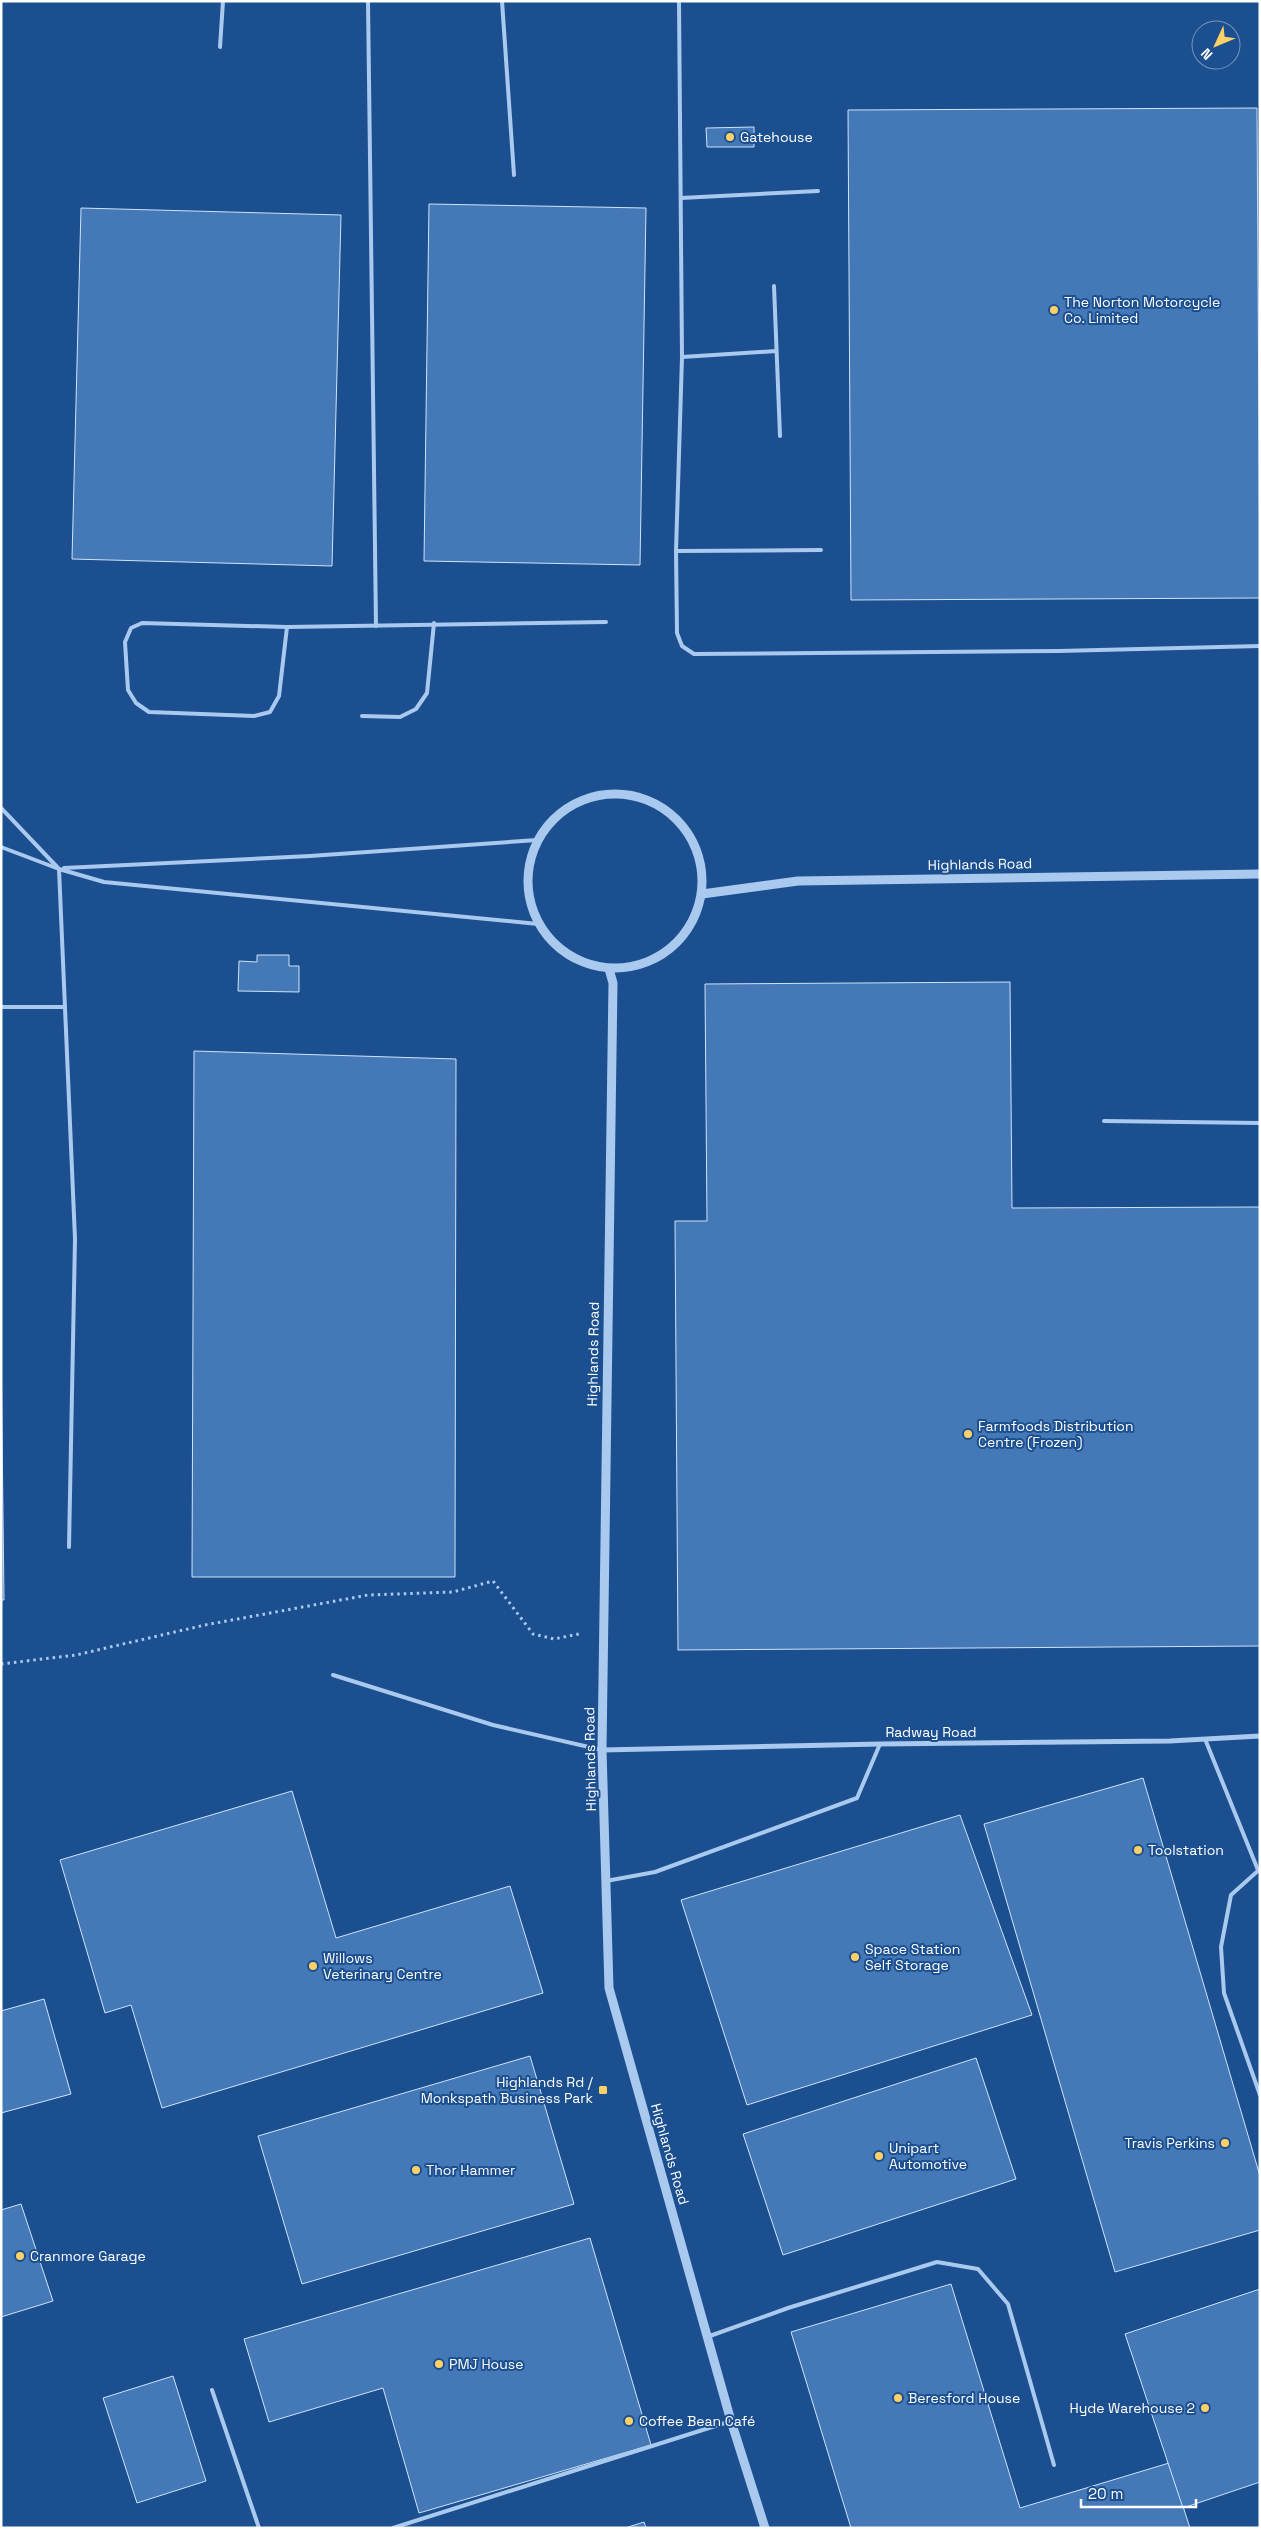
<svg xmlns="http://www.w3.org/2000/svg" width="1261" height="2529" font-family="'Space Grotesk',sans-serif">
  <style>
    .building { fill: #4478b7; stroke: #cfe3fa }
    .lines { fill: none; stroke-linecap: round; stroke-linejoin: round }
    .path { stroke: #a9c9ee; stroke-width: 3; stroke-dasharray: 2.5 4; stroke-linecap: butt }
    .service { stroke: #a9c9ee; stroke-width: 4 }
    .minor { stroke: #a9c9ee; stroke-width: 5 }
    .tertiary { stroke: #a9c9ee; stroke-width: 9 }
    .poi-dot { fill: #ffd166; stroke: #1b4f8f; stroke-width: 2 }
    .labels { text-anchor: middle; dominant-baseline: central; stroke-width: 4; stroke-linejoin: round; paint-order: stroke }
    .poi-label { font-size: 14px; fill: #fff; stroke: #1b4f8f; text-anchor: start }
    .street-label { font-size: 14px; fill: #fff; stroke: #1b4f8f }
  </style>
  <rect width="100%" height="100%" fill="#1b4f8f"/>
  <g class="building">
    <polygon points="1257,108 1260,598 851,600 848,110"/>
    <polygon points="754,127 754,147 707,147 706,128"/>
    <polygon points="429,204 646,208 640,565 424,561"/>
    <polygon points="81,208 341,215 332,566 72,559"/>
    <polygon points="257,955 289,955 289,966 299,966 299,992 238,991 239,961 257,962"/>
    <polygon points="1010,982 1012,1208 1260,1207 1260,1646 678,1650 675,1221 707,1221 705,984"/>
    <polygon points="194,1051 456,1059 455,1577 192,1577"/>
    <polygon points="1,1343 4,1600 1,1600"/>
    <polygon points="1143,1778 1260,2176 1260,2230 1115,2272 984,1824"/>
    <polygon points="292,1791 336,1938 510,1886 543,1993 162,2108 131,2005 105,2013 60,1860"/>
    <polygon points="960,1815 1032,2015 747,2105 681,1900"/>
    <polygon points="44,1999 71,2094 1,2113 1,2011"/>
    <polygon points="530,2056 574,2204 302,2284 258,2136"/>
    <polygon points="976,2058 1016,2179 783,2255 743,2134"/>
    <polygon points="21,2204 53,2301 1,2317 1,2210"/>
    <polygon points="590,2238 651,2445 419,2513 383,2388 269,2422 244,2339"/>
    <polygon points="951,2284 1020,2508 1169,2463 1190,2528 851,2528 791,2332"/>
    <polygon points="1260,2289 1260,2482 1183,2508 1125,2334"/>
    <polygon points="173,2376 206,2481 137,2503 103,2398"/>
    <polygon points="644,2522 646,2528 625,2528"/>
  </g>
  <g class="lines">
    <polyline class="path" points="1,1664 76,1655 205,1625 368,1595 453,1592 493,1581 533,1634 554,1639 579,1634"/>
    <g class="service">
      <polyline points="368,1 376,626"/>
      <polyline points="502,1 514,175"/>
      <polyline points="679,1 682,357 676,551 677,633 682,646 694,654 1059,651 1260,646"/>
      <polyline points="220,47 223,1"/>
      <polyline points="681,198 818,191"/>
      <polyline points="774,286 780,436"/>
      <polyline points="682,357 776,351"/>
      <polyline points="676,551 821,550"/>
      <polyline points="287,627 279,696 270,712 254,716 149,712 136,703 128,690 125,642 131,628 142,623 287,627 606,622"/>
      <polyline points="362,716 400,717 416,709 427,693 434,623"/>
      <polyline points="1,808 59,869 75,1239 69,1547"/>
      <polyline points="1,847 59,869 104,882 538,924"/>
      <polyline points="64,868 310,856 537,840"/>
      <polyline points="1,1007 65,1007"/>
      <polyline points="1104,1121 1260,1123"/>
      <polyline points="333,1675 493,1725 602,1750"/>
      <polyline points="1205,1739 1258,1870"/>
      <polyline points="1260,1869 1231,1895 1221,1947 1224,1993 1260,2095"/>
      <polyline points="606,1881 655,1872 857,1798 880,1744"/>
      <polyline points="707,2337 788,2308 937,2262 978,2269 1008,2304 1054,2465"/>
      <polyline points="212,2390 259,2528"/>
      <polyline points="393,2528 731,2421"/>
    </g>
    <polyline class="minor" points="602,1750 880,1744 1170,1741 1260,1736"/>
    <g class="tertiary">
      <circle cx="615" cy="881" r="87"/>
      <polyline points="702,894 798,881 1260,874"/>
      <polyline points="609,969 613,983 602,1750 609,1988 731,2421 765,2528"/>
    </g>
  </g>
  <g class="poi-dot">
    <circle cx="730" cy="137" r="5"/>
    <circle cx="1054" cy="310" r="5"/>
    <circle cx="968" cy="1434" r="5"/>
    <circle cx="1138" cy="1850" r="5"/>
    <circle cx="855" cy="1957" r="5"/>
    <circle cx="313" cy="1966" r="5"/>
    <rect x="598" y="2085" width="10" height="10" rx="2.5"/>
    <circle cx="1225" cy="2143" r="5"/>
    <circle cx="879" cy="2156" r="5"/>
    <circle cx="416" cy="2170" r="5"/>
    <circle cx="20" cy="2256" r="5"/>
    <circle cx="439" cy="2364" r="5"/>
    <circle cx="898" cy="2398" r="5"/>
    <circle cx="1205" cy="2408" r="5"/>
    <circle cx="629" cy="2421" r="5"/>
  </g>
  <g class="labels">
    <g class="poi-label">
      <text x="740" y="137">Gatehouse</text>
      <text x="1064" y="302">The Norton Motorcycle<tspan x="1064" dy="16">Co. Limited</tspan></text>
      <text x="978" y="1426">Farmfoods Distribution<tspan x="978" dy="16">Centre (Frozen)</tspan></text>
      <text x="1148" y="1850">Toolstation</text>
      <text x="865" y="1949">Space Station<tspan x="865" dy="16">Self Storage</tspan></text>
      <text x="323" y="1958">Willows<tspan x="323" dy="16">Veterinary Centre</tspan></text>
      <text x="593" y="2082" text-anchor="end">Highlands Rd /<tspan x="593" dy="16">Monkspath Business Park</tspan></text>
      <text x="1215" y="2143" text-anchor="end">Travis Perkins</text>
      <text x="889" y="2148">Unipart<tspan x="889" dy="16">Automotive</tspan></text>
      <text x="426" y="2170">Thor Hammer</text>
      <text x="30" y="2256">Cranmore Garage</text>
      <text x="449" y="2364">PMJ House</text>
      <text x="908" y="2398">Beresford House</text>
      <text x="1195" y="2408" text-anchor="end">Hyde Warehouse 2</text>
      <text x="639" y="2421">Coffee Bean Café</text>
    </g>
    <g class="street-label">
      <text transform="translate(980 864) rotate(-1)">Highlands Road</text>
      <text transform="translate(593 1354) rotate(-89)">Highlands Road</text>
      <text x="931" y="1732">Radway Road</text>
      <text transform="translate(590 1759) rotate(-91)">Highlands Road</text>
      <text transform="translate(670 2154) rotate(74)">Highlands Road</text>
    </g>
  </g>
  <rect width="1261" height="2529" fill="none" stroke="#ffffff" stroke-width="5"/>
  <g transform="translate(1216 45) rotate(226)"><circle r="24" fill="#1b4f8f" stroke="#7695bc"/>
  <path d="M0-4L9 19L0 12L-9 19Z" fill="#ffd166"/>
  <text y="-8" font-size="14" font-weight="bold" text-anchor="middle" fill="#ffffff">N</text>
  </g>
  <path d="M1081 2499v8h115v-8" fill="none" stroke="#ffffff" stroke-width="2.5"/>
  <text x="1088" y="2499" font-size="15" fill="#ffffff" stroke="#1b4f8f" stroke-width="4" paint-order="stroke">20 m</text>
</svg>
